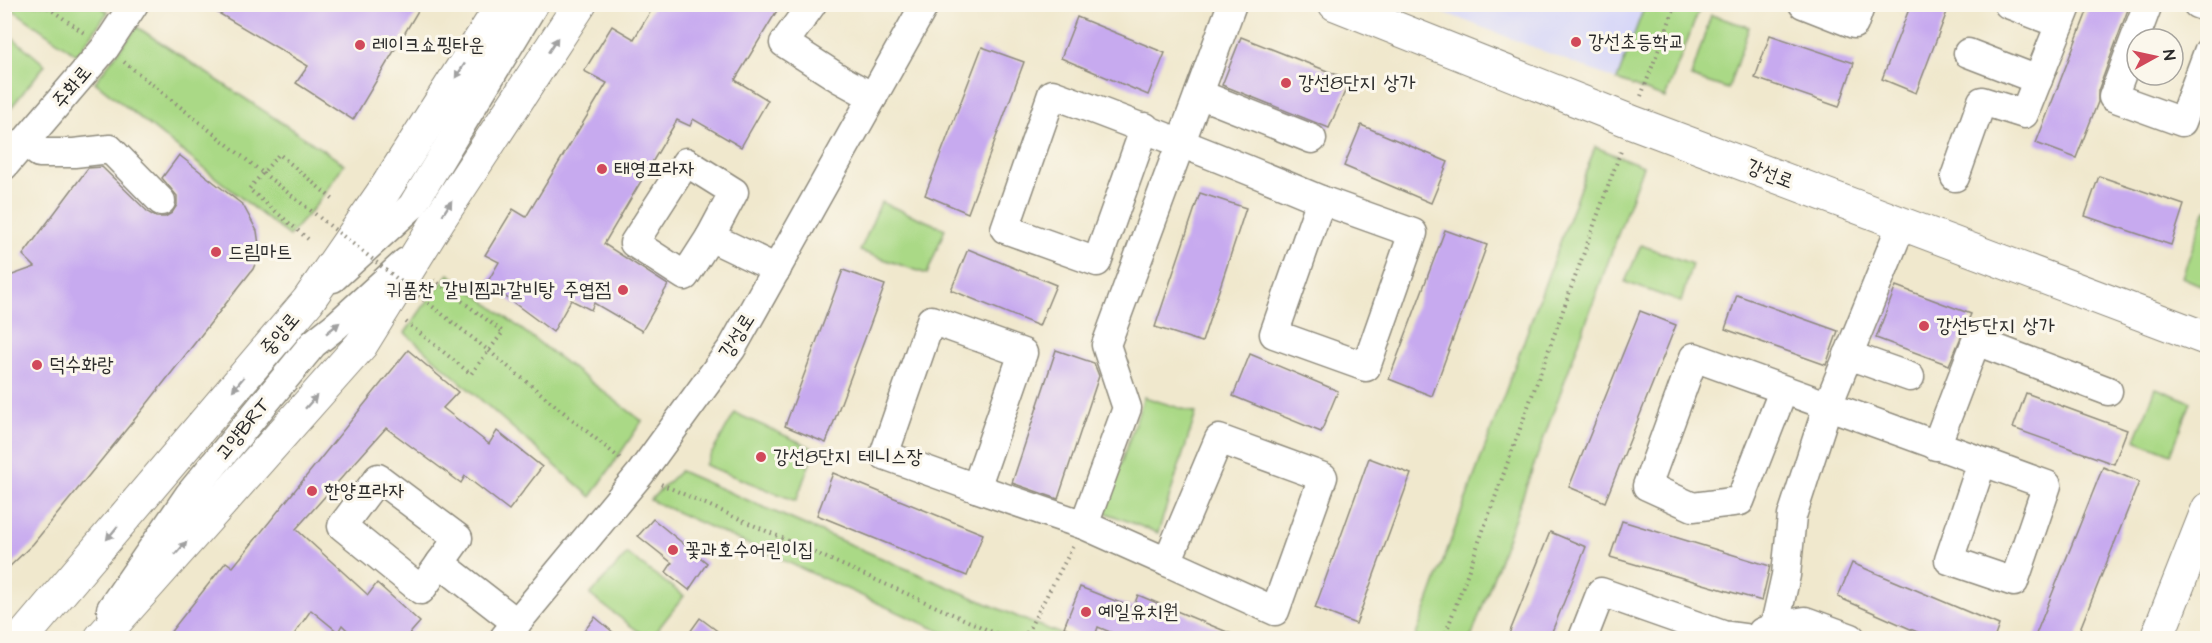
<svg xmlns="http://www.w3.org/2000/svg" width="2212" height="643" font-family="'Architects Daughter','Poor Story',sans-serif">
  <style>
    .built { fill: #d7d7f8 }
    .green { fill: #aad986; stroke: #6a8258; stroke-width: 1.5 }
    .building { fill: #c7aaef }
    .lines { fill: none; stroke-linecap: round; stroke-linejoin: round }
    .minor-casing { stroke: #8e8a7c; stroke-width: 31 }
    .major-casing { stroke: #8e8a7c; stroke-width: 35 }
    .path { stroke: #8e8a7c; stroke-width: 4; stroke-dasharray: 1.5 4.5; stroke-linecap: butt }
    .minor { stroke: #fff; stroke-width: 28 }
    .major { stroke: #fff; stroke-width: 33 }
    .path-bridge { stroke: #8e8a7c; stroke-width: 4; stroke-dasharray: 1.5 4.5; stroke-linecap: butt }
    .oneway { fill: #a0a0a0 }
    .poi-dot { fill: #d1495b; stroke: #fbf7ec; stroke-width: 2 }
    .labels { text-anchor: middle; dominant-baseline: central; stroke-width: 6; stroke-linejoin: round; paint-order: stroke }
    .poi-label { font-size: 20px; fill: #2b2b2b; stroke: #fbf7ec; text-anchor: start }
    .street-label { font-size: 20px; fill: #2b2b2b; stroke: #fbf7ec }
  </style>
  <rect width="100%" height="100%" fill="#fbf7ec"/>
  <filter id="ink" filterUnits="userSpaceOnUse"><feTurbulence type="fractalNoise" baseFrequency=".0167" numOctaves="2"/><feDisplacementMap in="SourceGraphic" scale="12" xChannelSelector="R" yChannelSelector="G"/><feConvolveMatrix kernelMatrix="1 2 1 2 8 2 1 2 1" color-interpolation-filters="sRGB"/></filter>
  <filter id="wash" filterUnits="userSpaceOnUse"><feTurbulence type="fractalNoise" baseFrequency=".008" numOctaves="4" result="noise"/><feDisplacementMap in="SourceGraphic" scale="24" xChannelSelector="R" yChannelSelector="G"/><feGaussianBlur stdDeviation="1.35" result="paint"/><feColorMatrix in="noise" values="0 0 0 0 0 0 0 0 0 0 0 0 0 0 0 0 0 1.4 0 .05"/><feComposite in="paint" operator="in"/></filter>
  <g filter="url(#wash)">
    <rect width="100%" height="100%" fill="#f0e8cd"/>
    <polygon class="built" points="1425,5 1645,5 1617,80"/>
    <g class="green">
      <polygon points="6,5 98,5 108,12 77,55"/>
      <polygon points="1645,5 1701,5 1665,98 1617,80"/>
      <polygon points="1711,15 1749,27 1728,89 1691,77"/>
      <polygon points="137,27 344,164 317,204 289,236 95,82"/>
      <polygon points="5,31 45,65 5,115"/>
      <polygon points="1595,147 1643,166 1471,638 1415,638"/>
      <polygon points="881,202 945,229 927,274 860,251"/>
      <polygon points="2206,209 2208,209 2207,288 2182,277"/>
      <polygon points="1641,245 1692,264 1681,302 1625,282"/>
      <polygon points="449,274 642,421 591,497 405,333 423,307"/>
      <polygon points="2156,388 2191,402 2171,454 2135,440"/>
      <polygon points="1144,397 1196,413 1158,533 1104,512"/>
      <polygon points="735,413 815,449 796,501 705,465"/>
      <polygon points="680,471 1032,623 1071,638 955,638 650,500"/>
      <polygon points="627,554 684,596 651,638 647,638 590,595"/>
    </g>
    <g id="blocks">
      <g class="building">
        <polygon points="203,4 422,4 353,120 296,83 308,66"/>
        <polygon points="655,4 781,4 735,80 768,100 741,147 693,119 690,126 677,120 604,244 668,285 642,331 594,303 591,310 571,300 553,332 487,283 499,262 485,255 513,209 526,217 607,83 584,71 612,26 634,39"/>
        <polygon points="1911,4 1950,4 1916,93 1882,79"/>
        <polygon points="2090,4 2130,4 2098,91 2098,102 2076,158 2036,143"/>
        <polygon points="1077,17 1165,53 1148,95 1061,58"/>
        <polygon points="1770,35 1854,63 1839,107 1755,78"/>
        <polygon points="1241,37 1350,80 1329,128 1222,85"/>
        <polygon points="982,47 1024,62 968,213 925,195"/>
        <polygon points="1361,125 1448,162 1431,203 1344,166"/>
        <polygon points="179,155 243,205 257,231 260,252 253,269 143,409 33,544 4,572 4,278 35,267 23,255 88,168 102,167 149,213 156,217 165,217 172,213 177,205 177,196 162,178"/>
        <polygon points="2099,176 2184,205 2171,245 2085,216"/>
        <polygon points="1200,193 1246,208 1202,342 1155,327"/>
        <polygon points="1445,230 1487,245 1432,396 1389,379"/>
        <polygon points="968,249 1056,285 1039,326 951,290"/>
        <polygon points="843,270 885,285 826,443 785,426"/>
        <polygon points="1896,286 1971,314 1949,365 1876,338"/>
        <polygon points="1737,295 1838,331 1826,365 1725,329"/>
        <polygon points="1640,311 1676,325 1605,502 1569,487"/>
        <polygon points="408,350 458,392 443,408 489,444 497,431 542,467 509,510 465,476 461,483 386,428 296,529 368,595 377,583 420,622 405,639 356,639 342,625 338,632 311,610 291,639 165,639 226,562 233,567"/>
        <polygon points="1056,350 1094,363 1099,376 1058,499 1012,483"/>
        <polygon points="1250,354 1338,391 1321,432 1233,396"/>
        <polygon points="2026,393 2127,430 2114,464 2013,428"/>
        <polygon points="1369,458 1411,474 1356,624 1315,608"/>
        <polygon points="2103,467 2139,482 2076,639 2034,639"/>
        <polygon points="833,473 983,534 967,576 817,515"/>
        <polygon points="653,519 707,563 689,590 666,572 672,563 638,536"/>
        <polygon points="1622,521 1770,566 1762,601 1610,557"/>
        <polygon points="1550,532 1586,547 1549,639 1507,639"/>
        <polygon points="1852,563 1999,625 1994,639 1933,639 1838,597"/>
        <polygon points="1080,587 1133,608 1138,595 1244,639 1127,639 1098,627 1094,639 1090,639 1064,627"/>
        <polygon points="595,617 621,639 578,639"/>
        <polygon points="700,618 728,639 685,639"/>
      </g>
    </g>
  </g>
  <g filter="url(#ink)">
    <use href="#blocks" fill-opacity="0" stroke="#8e8a7c" stroke-width="1.5"/>
    <g class="lines">
      <g class="minor-casing">
        <g id="minor">
          <polyline points="812,4 784,43 840,79 873,97"/>
          <polyline points="1803,4 1854,24 1861,4"/>
          <polyline points="2008,4 2060,24"/>
          <polyline points="2148,4 2113,97 2182,122 2208,52"/>
          <polyline points="2197,4 2208,8"/>
          <polyline points="1968,53 2038,80"/>
          <polyline points="1199,94 1312,139"/>
          <path d="M1145,127L1097,262L1005,229L1052,94C1143,127 1232,163 1321,200"/>
          <polyline points="25,142 39,153 74,153 110,149 161,201"/>
          <polygon points="686,162 734,192 710,237 685,276 634,243"/>
          <polyline points="4,166 105,48 134,4"/>
          <polyline points="1955,177 1982,101 2024,114 2068,4"/>
          <polygon points="1321,200 1413,233 1366,367 1274,334"/>
          <polyline points="710,237 777,269"/>
          <polyline points="333,278 412,206 534,4"/>
          <polygon points="931,320 1023,353 976,488 884,455"/>
          <polyline points="1848,355 1910,377"/>
          <polyline points="1783,391 1740,501 1693,507 1647,486 1694,357 2047,485 2014,582 1949,560 1982,462"/>
          <polygon points="1219,439 1323,477 1275,611 1167,562"/>
          <polyline points="1936,446 1976,341 2108,391"/>
          <polygon points="378,478 458,538 421,590 342,526"/>
          <polyline points="976,488 1084,525 1167,562"/>
          <polyline points="1084,525 1127,408 1106,345 1232,4"/>
          <polyline points="440,563 517,623"/>
          <polyline points="111,609 189,495 313,344 337,325 406,262"/>
          <polyline points="1762,632 1776,626 1805,621 1851,638"/>
          <polyline points="504,638 640,474 732,348 925,4"/>
          <polyline points="1583,638 1601,592 1723,635 1745,638"/>
          <polyline points="1772,638 1786,575 1792,516 1828,405 1902,223"/>
        </g>
      </g>
      <g class="major-casing">
        <g id="major">
          <polyline points="1335,4 1632,122 2208,339"/>
          <polyline points="22,638 308,301 386,188 503,4"/>
          <polyline points="101,638 361,345 438,221 580,4"/>
          <polyline points="2157,638 2208,509"/>
        </g>
      </g>
      <g class="path">
        <polyline points="43,4 87,35"/>
        <polyline points="124,62 263,173"/>
        <polyline points="1641,96 1676,4"/>
        <polyline points="308,239 249,189 279,154 336,202"/>
        <polyline points="406,322 471,374 503,332 434,280"/>
        <polyline points="489,351 623,461"/>
        <polyline points="661,484 1006,638"/>
        <polyline points="1024,638 1073,547"/>
        <polyline points="1444,638 1622,148"/>
      </g>
      <use href="#minor" class="minor"/>
      <use href="#major" class="major"/>
      <polyline class="path-bridge" points="263,173 489,351"/>
    </g>
    <defs><path id="oneway-solid" d="M-6-.8H1V-3.2L6.5 0L1 3.2V.8H-6Z" transform="scale(1.5)"/></defs>
    <g class="oneway">
      <use href="#oneway-solid" transform="translate(553 45) rotate(-57)"/>
      <use href="#oneway-solid" transform="translate(460 71) rotate(123)"/>
      <use href="#oneway-solid" transform="translate(447 208) rotate(-57)"/>
      <use href="#oneway-solid" transform="translate(333 328) rotate(-39)"/>
      <use href="#oneway-solid" transform="translate(238 384) rotate(130)"/>
      <use href="#oneway-solid" transform="translate(311 402) rotate(-48)"/>
      <use href="#oneway-solid" transform="translate(112 533) rotate(130)"/>
      <use href="#oneway-solid" transform="translate(181 548) rotate(-48)"/>
    </g>
  </g>
  <g class="poi-dot">
    <circle cx="1576" cy="42" r="6"/>
    <circle cx="360" cy="45" r="6"/>
    <circle cx="1286" cy="83" r="6"/>
    <circle cx="602" cy="169" r="6"/>
    <circle cx="216" cy="252" r="6"/>
    <circle cx="623" cy="290" r="6"/>
    <circle cx="1924" cy="326" r="6"/>
    <circle cx="37" cy="365" r="6"/>
    <circle cx="761" cy="457" r="6"/>
    <circle cx="312" cy="491" r="6"/>
    <circle cx="673" cy="550" r="6"/>
    <circle cx="1086" cy="612" r="6"/>
  </g>
  <g class="labels">
    <g class="poi-label">
      <text x="1588" y="42">강선초등학교</text>
      <text x="372" y="45">레이크쇼핑타운</text>
      <text x="1298" y="83">강선8단지 상가</text>
      <text x="614" y="169">태영프라자</text>
      <text x="228" y="252">드림마트</text>
      <text x="611" y="290" text-anchor="end">귀품찬 갈비찜과갈비탕 주엽점</text>
      <text x="1936" y="326">강선5단지 상가</text>
      <text x="49" y="365">덕수화랑</text>
      <text x="773" y="457">강선8단지 테니스장</text>
      <text x="324" y="491">한양프라자</text>
      <text x="685" y="550">꽃과호수어린이집</text>
      <text x="1098" y="612">예일유치원</text>
    </g>
    <g class="street-label">
      <text transform="translate(72 87) rotate(-50)">주화로</text>
      <text transform="translate(1770 174) rotate(21)">강선로</text>
      <text transform="translate(280 334) rotate(-50)">중앙로</text>
      <text transform="translate(737 336) rotate(-58)">강성로</text>
      <text transform="translate(243 429) rotate(-51)">고양BRT</text>
    </g>
  </g>
  <rect width="2212" height="643" fill="none" stroke="#fbf7ec" stroke-width="24"/>
  <g transform="translate(2155 57) rotate(82)"><circle r="28" fill="#fbf7ec" stroke="#a8a59f" stroke-width="1.5"/>
  <path d="M0-4.5L10 22L0 15L-10 22Z" fill="#d1495b"/>
  <text y="-9" font-size="16" font-weight="bold" text-anchor="middle" fill="#2b2b2b">N</text>
  </g>
</svg>
